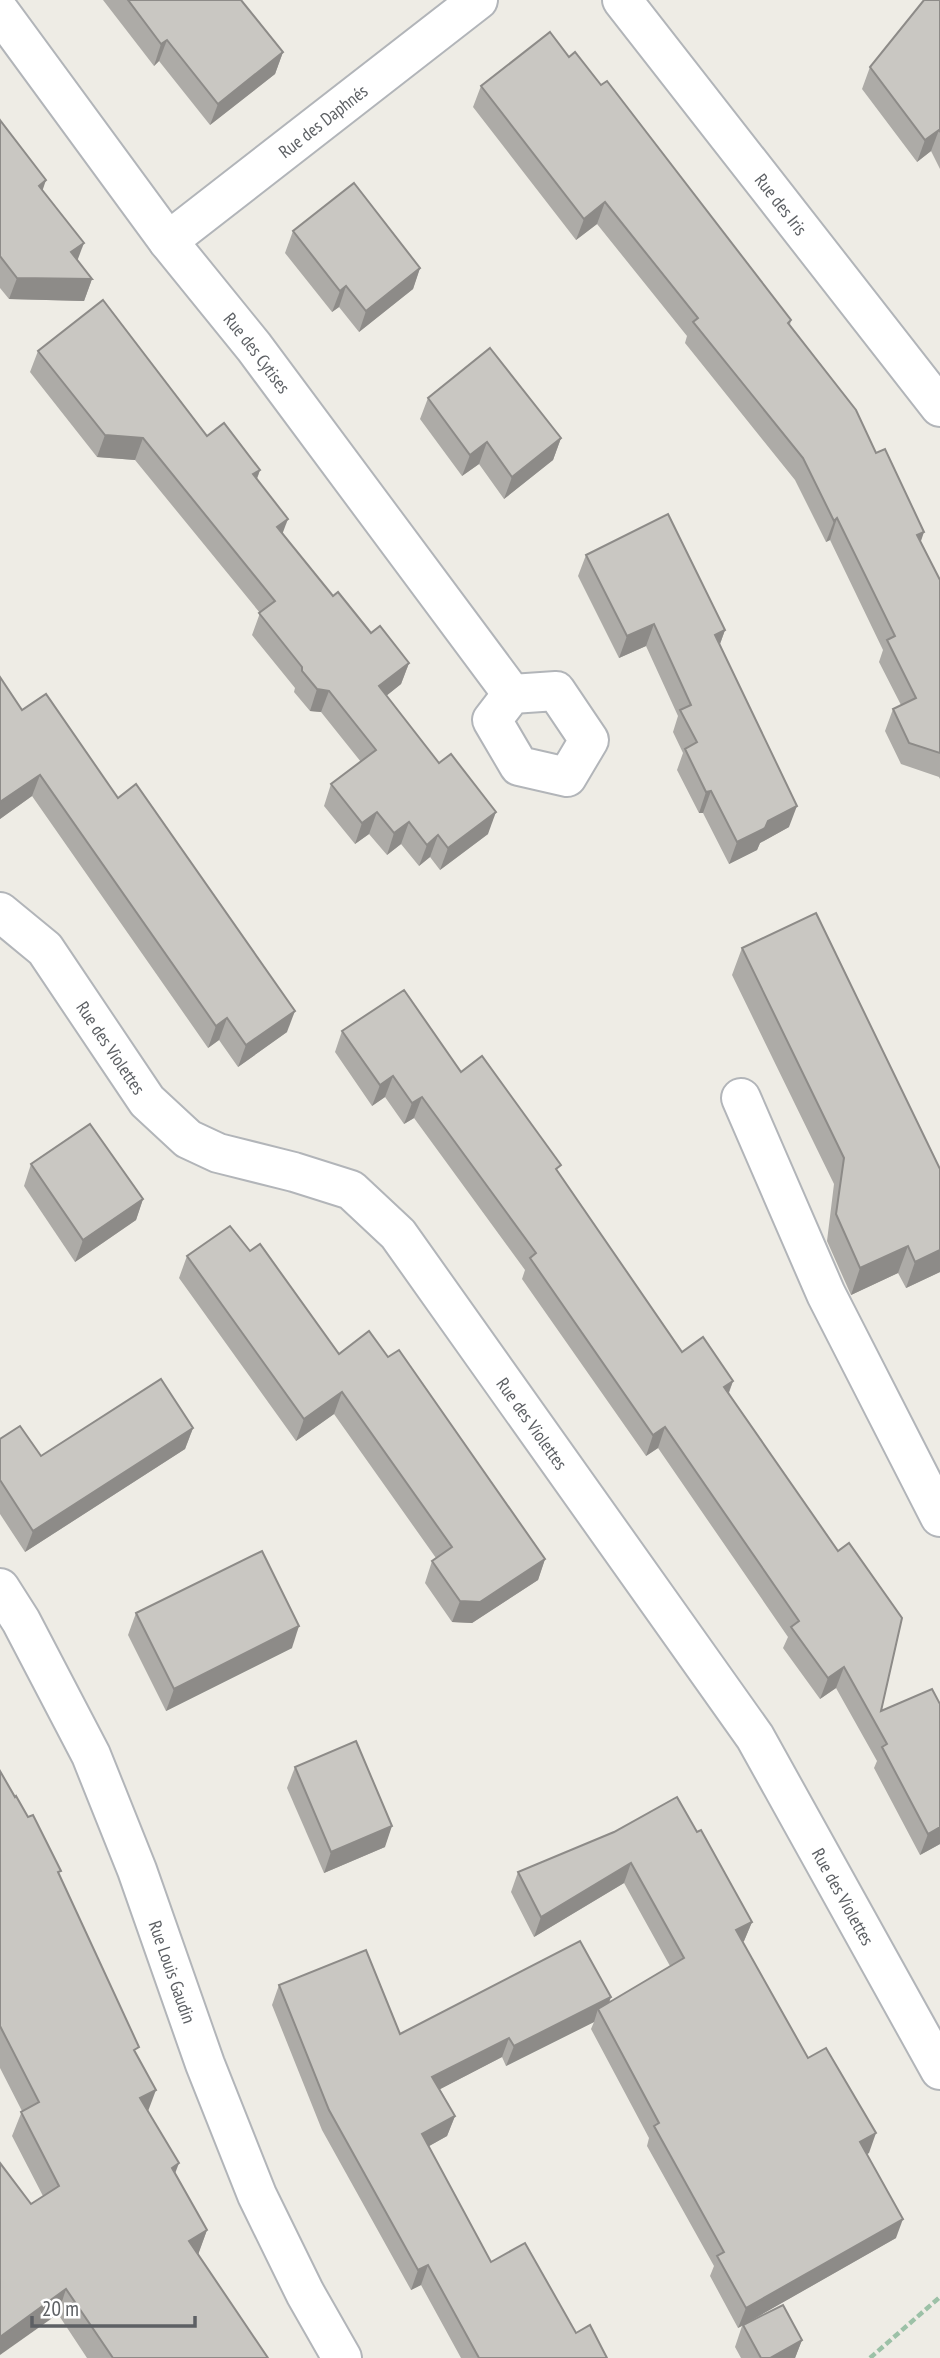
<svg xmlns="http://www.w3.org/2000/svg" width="940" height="2358" font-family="'PT Sans Narrow',sans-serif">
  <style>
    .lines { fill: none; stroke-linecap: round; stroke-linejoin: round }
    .minor-casing { stroke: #b2b5b9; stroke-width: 42 }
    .path { stroke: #9cc1a7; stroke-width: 4.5; stroke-dasharray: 7 3.5; stroke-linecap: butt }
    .minor { stroke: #fff; stroke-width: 38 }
    .wall { fill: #adaba7 }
    .shaded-wall { fill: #8d8b88 }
    .building { fill: #c9c7c2; stroke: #8d8b88; stroke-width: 2 }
    .labels { text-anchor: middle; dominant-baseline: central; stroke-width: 5; stroke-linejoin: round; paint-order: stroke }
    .street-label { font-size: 18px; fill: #5d6064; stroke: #fff }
  </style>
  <rect width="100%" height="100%" fill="#eeece5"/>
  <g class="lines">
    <g class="minor-casing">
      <g id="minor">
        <path id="s1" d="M622,0L940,407"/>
        <path id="s2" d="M0,12L168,241L254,347L512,694"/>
        <path id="s3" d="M168,241L478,0"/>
        <polygon points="556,691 589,740 567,777 519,766 492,720 512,694"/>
        <path id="s4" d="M0,912L45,949L147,1101L188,1139L218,1153L294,1172L351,1190L398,1234L755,1737L940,2070"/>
        <polyline points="741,1098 826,1294 940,1517"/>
        <path id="s5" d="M0,1588L21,1621L91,1755L137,1870L205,2064L257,2195L305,2293L342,2358"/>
      </g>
    </g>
    <polyline class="path" points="870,2358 940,2297"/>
    <use href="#minor" class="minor"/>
  </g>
  <g class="wall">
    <polygon points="103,0 241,0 283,52 275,74 210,125 159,61 154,66"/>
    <polygon points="940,0 940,169 931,151 917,162 862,89 870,67"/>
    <polygon points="569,57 601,85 791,320 790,325 876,453 940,580 940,779 939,777 901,764 885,731 893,709 901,705 879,662 883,650 830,540 826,542 795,480 685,343 687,336 597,224 576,240 473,107 481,86"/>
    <polygon points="0,120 42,191 77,260 92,279 84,301 9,299 0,288"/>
    <polygon points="293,231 420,268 413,289 359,332 339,307 332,312 285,253"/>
    <polygon points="38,351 207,436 260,470 257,479 283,534 333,596 371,633 409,663 401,684 386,696 488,834 440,870 430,857 419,866 401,844 387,855 369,834 355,844 324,806 331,784 361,762 321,712 310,711 294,692 295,688 252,635 260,613 135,460 97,457 30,372"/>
    <polygon points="428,398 561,438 553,460 504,499 479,464 462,476 420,419"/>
    <polygon points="586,555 725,630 720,644 789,827 760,843 757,850 729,864 703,813 699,813 677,770 683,753 673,732 678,716 646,646 619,658 578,576"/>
    <polygon points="0,677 22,710 118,798 287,1032 238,1067 219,1040 208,1048 32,796 0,819"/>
    <polygon points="742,948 940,1272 906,1288 898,1273 851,1295 827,1241 834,1184 732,975"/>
    <polygon points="342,1031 461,1072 558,1173 682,1352 733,1381 729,1393 881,1711 940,1704 940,1844 920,1855 874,1768 877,1761 836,1688 820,1699 783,1648 788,1637 658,1448 646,1456 522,1279 525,1270 414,1118 404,1124 385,1097 372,1106 335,1052"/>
    <polygon points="31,1164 143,1199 136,1220 75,1262 24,1186"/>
    <polygon points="250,1251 339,1354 388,1357 545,1559 538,1580 472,1623 452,1622 425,1583 432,1561 436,1558 334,1414 296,1441 179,1278 187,1256"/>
    <polygon points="193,1428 185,1449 25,1552 0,1514 0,1439 41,1456"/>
    <polygon points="136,1613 292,1648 166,1711 128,1635"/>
    <polygon points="295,1767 385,1847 324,1873 287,1788"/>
    <polygon points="0,1771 59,1874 136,2054 148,2111 175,2173 207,2230 198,2254 268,2358 87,2358 58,2314 31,2204 43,2196 12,2136 22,2111 0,2068"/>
    <polygon points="697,1832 752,1922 744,1941 743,1942 808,2058 869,2153 866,2154 896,2238 748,2322 802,2340 795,2358 741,2358 735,2347 742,2326 738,2328 710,2276 714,2266 647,2146 649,2138 591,2029 594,2022 506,2066 502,2057 440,2089 455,2116 447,2136 429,2146 491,2262 607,2358 461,2358 421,2285 411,2290 322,2130 272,2005 279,1985 400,2034 609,2003 670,1966 624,1883 534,1937 511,1892 518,1872"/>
  </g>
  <g class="shaded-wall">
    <polygon points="167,40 159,61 154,66 161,44"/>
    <polygon points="283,52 275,74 210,125 218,104"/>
    <polygon points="939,130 931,151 917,162 925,140"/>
    <polygon points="46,180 39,201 39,186"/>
    <polygon points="605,202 597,224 576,240 584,219"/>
    <polygon points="84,243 76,264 71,252"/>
    <polygon points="420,268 413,289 359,332 366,311"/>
    <polygon points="17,278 92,279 84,301 9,299"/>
    <polygon points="346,286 339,307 332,312 340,291"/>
    <polygon points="105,435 143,438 135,460 97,457"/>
    <polygon points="561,438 553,460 504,499 512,477"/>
    <polygon points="487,442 479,464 462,476 470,455"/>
    <polygon points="260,470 252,491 253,474"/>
    <polygon points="837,518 830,540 826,542 834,521"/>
    <polygon points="288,519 280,540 277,527"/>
    <polygon points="924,532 917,553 917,535"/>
    <polygon points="654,624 646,646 619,658 627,636"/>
    <polygon points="725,630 717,652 715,635"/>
    <polygon points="409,663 401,684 371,708 379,686"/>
    <polygon points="317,689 329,691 321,712 310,711"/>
    <polygon points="40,775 32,796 0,819 0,802"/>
    <polygon points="711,791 703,813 699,813 706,792"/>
    <polygon points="797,806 789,827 760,843 757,850 729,864 737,842 768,821"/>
    <polygon points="377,812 369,834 355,844 362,823"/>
    <polygon points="496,812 488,834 440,870 448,848"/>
    <polygon points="409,822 401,844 387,855 394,833"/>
    <polygon points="438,835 430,857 419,866 427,845"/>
    <polygon points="295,1011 287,1032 238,1067 246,1045"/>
    <polygon points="227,1018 219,1040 208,1048 216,1026"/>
    <polygon points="393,1076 385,1097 372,1106 380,1085"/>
    <polygon points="422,1097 414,1118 404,1124 412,1103"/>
    <polygon points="143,1199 136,1220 75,1262 83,1240"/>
    <polygon points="908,1246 898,1273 851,1295 860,1268"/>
    <polygon points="940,1250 940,1272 906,1288 915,1262"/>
    <polygon points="733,1381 725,1402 724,1387"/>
    <polygon points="342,1392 334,1414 296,1441 304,1419"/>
    <polygon points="665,1427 658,1448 646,1456 653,1435"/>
    <polygon points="193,1428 185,1449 25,1552 33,1531"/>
    <polygon points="545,1559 538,1580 472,1623 452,1622 460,1601"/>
    <polygon points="299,1626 292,1648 166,1711 174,1689"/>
    <polygon points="844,1667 836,1688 820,1699 828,1678"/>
    <polygon points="392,1826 385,1847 324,1873 331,1852"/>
    <polygon points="940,1827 940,1844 920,1855 928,1834"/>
    <polygon points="631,1863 624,1883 534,1937 541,1917"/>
    <polygon points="752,1922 744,1941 729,1949 736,1930"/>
    <polygon points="611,1997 604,2017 598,2009 594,2022 506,2066 514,2046"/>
    <polygon points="509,2038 502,2057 425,2097 432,2077"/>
    <polygon points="156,2090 147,2114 140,2098"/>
    <polygon points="455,2116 447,2136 415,2154 422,2134"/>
    <polygon points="876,2133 869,2153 852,2162 860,2142"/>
    <polygon points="179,2163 170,2187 172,2168"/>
    <polygon points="903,2219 896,2238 738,2328 746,2308"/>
    <polygon points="207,2230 198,2255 189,2241"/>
    <polygon points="428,2265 421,2285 411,2290 418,2270"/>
    <polygon points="66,2289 58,2314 0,2355 0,2337"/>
    <polygon points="802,2340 795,2358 770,2358"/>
  </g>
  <g class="building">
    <polygon points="128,0 241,0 283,52 218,104 167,40 161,44"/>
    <polygon points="924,0 940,0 940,132 939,130 925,140 870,67"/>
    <polygon points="550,32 569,57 575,52 601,85 607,81 791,320 788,323 856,410 876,453 885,449 924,532 917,535 940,580 940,753 909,743 893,709 916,698 887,640 895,636 837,518 834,521 803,458 693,322 698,318 605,202 584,219 481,86"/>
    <polygon points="0,120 46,180 39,186 84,243 71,252 92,279 17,278 0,256"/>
    <polygon points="354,183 420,268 366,311 346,286 340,291 293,231"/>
    <polygon points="103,300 207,436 224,423 260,470 253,474 288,519 277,527 333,596 338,592 371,633 380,626 409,663 379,686 439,763 451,754 496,812 448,848 438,835 427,845 409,822 394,833 377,812 362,823 331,784 376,750 329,691 317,689 302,671 302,667 259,613 275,601 143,438 105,435 38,351"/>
    <polygon points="490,348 561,438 512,477 487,442 470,455 428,398"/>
    <polygon points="668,514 725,630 715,635 797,806 768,821 765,828 737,842 711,791 706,792 685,749 697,742 680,710 691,705 654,624 627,636 586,555"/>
    <polygon points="0,677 22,710 46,694 118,798 136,784 295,1011 246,1045 227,1018 216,1026 40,775 0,802"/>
    <polygon points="816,913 940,1169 940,1250 915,1262 908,1246 860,1268 836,1214 844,1158 742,948"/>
    <polygon points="404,990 461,1072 482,1056 561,1165 556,1169 682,1352 703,1337 733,1381 724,1387 838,1551 849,1543 902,1618 881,1711 932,1689 940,1704 940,1827 928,1834 882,1747 887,1744 844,1667 828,1678 791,1627 799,1621 665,1427 653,1435 530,1258 536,1253 422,1097 412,1103 393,1076 380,1085 342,1031"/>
    <polygon points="90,1124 143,1199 83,1240 31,1164"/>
    <polygon points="230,1226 250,1251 260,1244 339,1354 369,1331 388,1357 399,1350 545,1559 480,1602 460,1601 432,1561 452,1547 342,1392 304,1419 187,1256"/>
    <polygon points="161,1379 193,1428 33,1531 0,1480 0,1439 20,1426 41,1456"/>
    <polygon points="262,1551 299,1626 174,1689 136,1613"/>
    <polygon points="356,1741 392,1826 331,1852 295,1767"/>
    <polygon points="0,1771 15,1797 16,1796 28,1817 33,1815 61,1871 58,1872 139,2047 134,2050 156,2090 140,2098 179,2163 172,2168 207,2230 189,2241 268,2358 113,2358 66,2289 0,2337 0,2163 31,2204 59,2186 21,2112 39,2102 0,2026"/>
    <polygon points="677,1797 697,1832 701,1830 752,1922 736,1930 808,2058 826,2048 876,2133 860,2142 903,2219 746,2308 717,2256 724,2252 654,2126 659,2123 598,2009 684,1958 631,1863 541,1917 518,1872 614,1832"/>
    <polygon points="580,1941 611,1997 514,2046 509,2038 432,2077 455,2116 422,2134 491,2262 525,2243 576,2333 590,2325 607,2358 479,2358 428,2265 418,2270 329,2110 279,1985 366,1950 400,2034"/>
    <polygon points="783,2305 802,2340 770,2358 761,2358 743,2325"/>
  </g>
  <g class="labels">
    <g class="street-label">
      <text stroke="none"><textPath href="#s3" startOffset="196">Rue des Daphnés</textPath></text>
      <text stroke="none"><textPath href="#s1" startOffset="259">Rue des Iris</textPath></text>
      <text stroke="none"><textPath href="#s2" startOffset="427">Rue des Cytises</textPath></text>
      <text stroke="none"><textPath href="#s4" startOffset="177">Rue des Violettes</textPath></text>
      <text stroke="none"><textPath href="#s4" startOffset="765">Rue des Violettes</textPath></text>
      <text stroke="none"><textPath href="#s4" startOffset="1332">Rue des Violettes</textPath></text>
      <text stroke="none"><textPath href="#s5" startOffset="422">Rue Louis Gaudin</textPath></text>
    </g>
  </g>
  <path d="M32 2316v10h163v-10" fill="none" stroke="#5d6064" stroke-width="3.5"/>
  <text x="42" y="2316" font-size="21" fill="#5d6064" stroke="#ffffff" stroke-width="5" paint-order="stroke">20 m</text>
</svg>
